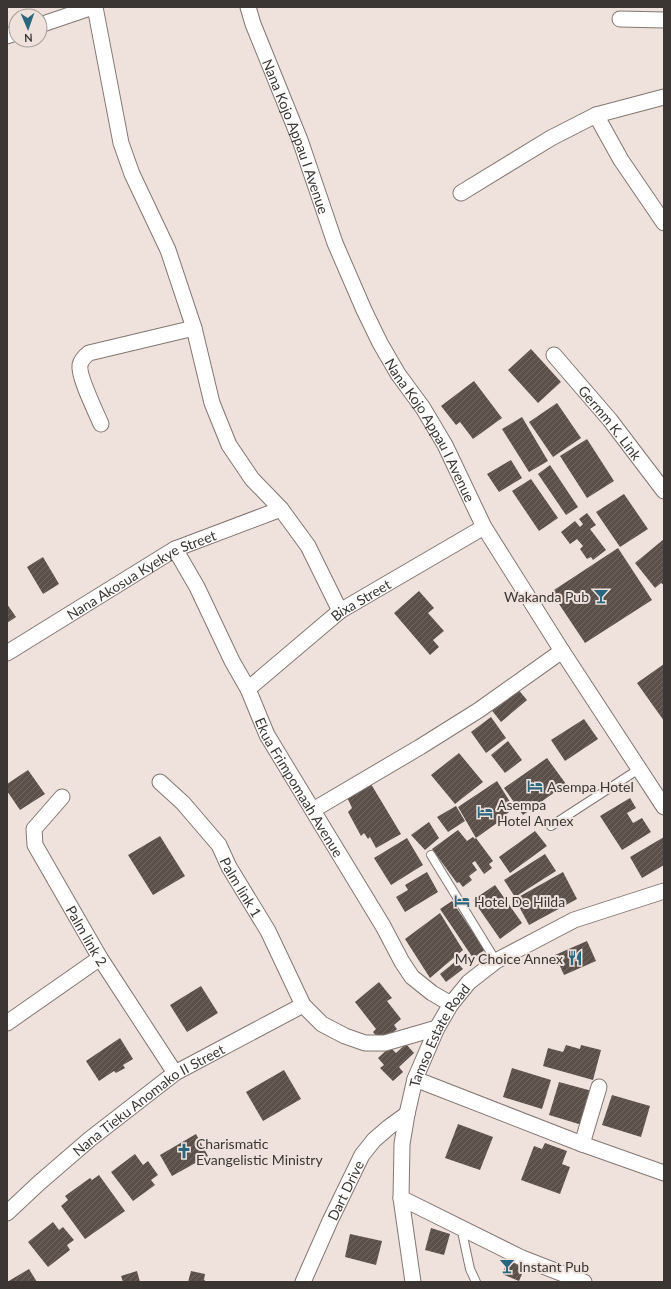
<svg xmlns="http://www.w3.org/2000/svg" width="671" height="1289" font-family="Lato,sans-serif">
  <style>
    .building { fill: url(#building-hatch) }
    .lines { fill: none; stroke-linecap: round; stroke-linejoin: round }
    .lane-casing { stroke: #837772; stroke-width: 10 }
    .street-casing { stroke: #837772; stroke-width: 17 }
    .lane { stroke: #fff; stroke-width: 8 }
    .street { stroke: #fff; stroke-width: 15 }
    .labels { text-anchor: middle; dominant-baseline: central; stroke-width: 4; stroke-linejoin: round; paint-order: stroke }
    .street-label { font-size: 14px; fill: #3b3633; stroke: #efe2dc }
    .poi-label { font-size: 14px; fill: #3b3633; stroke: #efe2dc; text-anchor: start }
  </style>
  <defs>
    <pattern id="building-hatch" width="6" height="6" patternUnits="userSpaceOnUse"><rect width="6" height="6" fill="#5c504b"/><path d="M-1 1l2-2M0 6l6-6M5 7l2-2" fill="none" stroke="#716763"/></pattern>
  </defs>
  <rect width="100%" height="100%" fill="#efe2dc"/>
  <g class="building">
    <polygon points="531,349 561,382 538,403 508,370"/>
    <polygon points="474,381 502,418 473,439 460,422 456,425 441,406"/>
    <polygon points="557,403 581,438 553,457 529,422"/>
    <polygon points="522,417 548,461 529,472 502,429"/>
    <polygon points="587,439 614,481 587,498 560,456"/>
    <polygon points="511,460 522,478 499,492 487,474"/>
    <polygon points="550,465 578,507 566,515 538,474"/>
    <polygon points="531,479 558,518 539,531 512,491"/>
    <polygon points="624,494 648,529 620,547 596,512"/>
    <polygon points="587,513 596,525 590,529 606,550 593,560 591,557 587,559 580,549 583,546 577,539 570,544 561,532 575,521 580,527 583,524 579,519"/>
    <polygon points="664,539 664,585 661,583 655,588 635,563"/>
    <polygon points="618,548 652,600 585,643 551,592"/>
    <polygon points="43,557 59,584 43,594 27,567"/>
    <polygon points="419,591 434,608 428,613 444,631 433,640 439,647 430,655 394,613"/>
    <polygon points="7,604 16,617 7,623"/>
    <polygon points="664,664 664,721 637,683"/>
    <polygon points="516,687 527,700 501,722 490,708"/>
    <polygon points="491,717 506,738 486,753 471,732"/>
    <polygon points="584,719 598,739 565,761 551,740"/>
    <polygon points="508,741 522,760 505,773 491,755"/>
    <polygon points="459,753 483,782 455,804 431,775"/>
    <polygon points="547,758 566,784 523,815 504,788"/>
    <polygon points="28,770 45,794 20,810 7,791 7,784"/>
    <polygon points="497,781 514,808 504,816 506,820 500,824 497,823 476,838 458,807"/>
    <polygon points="371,784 401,834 376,848 370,837 368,839 364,833 361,836 348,812 352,808 347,797"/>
    <polygon points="630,798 636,808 627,813 633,823 642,818 651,832 622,850 600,816"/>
    <polygon points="456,806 465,821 448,832 437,817"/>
    <polygon points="429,822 439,838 425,850 411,835"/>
    <polygon points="458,830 467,841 473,837 475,839 476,838 493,861 489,864 492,868 484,874 475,861 472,863 477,870 469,876 472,880 463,887 459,882 457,883 432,849"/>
    <polygon points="535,831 547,846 510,873 499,857"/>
    <polygon points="160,836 185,876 153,895 128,855"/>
    <polygon points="664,837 664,865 642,878 630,857"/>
    <polygon points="407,838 423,865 391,885 374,858"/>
    <polygon points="545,854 556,871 515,897 504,880"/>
    <polygon points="427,872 438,892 405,912 396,897 408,890 405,885"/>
    <polygon points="563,872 577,899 529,925 515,899"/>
    <polygon points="495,885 522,923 500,939 473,900"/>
    <polygon points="452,901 485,950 473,958 440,909"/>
    <polygon points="440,913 463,950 430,978 405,939"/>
    <polygon points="587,941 596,961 564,975 555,955"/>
    <polygon points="456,961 463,969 446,982 440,974"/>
    <polygon points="379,982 392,998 387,1001 401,1019 394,1025 397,1029 381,1042 373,1032 376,1029 355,1002"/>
    <polygon points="201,986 218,1013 187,1032 170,1005"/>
    <polygon points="120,1038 133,1059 123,1065 125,1068 116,1073 114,1071 99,1081 86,1061"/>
    <polygon points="406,1044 414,1053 399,1067 403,1072 393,1081 380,1068 384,1065 378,1058 390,1047 396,1053"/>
    <polygon points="566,1045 580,1049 581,1045 601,1050 593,1080 543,1066 548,1048 563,1052"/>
    <polygon points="512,1068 551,1080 542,1109 503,1097"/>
    <polygon points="284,1070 301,1099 263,1121 246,1092"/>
    <polygon points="559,1082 592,1091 582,1125 549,1115"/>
    <polygon points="612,1095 650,1106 641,1137 602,1125"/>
    <polygon points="458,1124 493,1137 480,1170 445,1158"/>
    <polygon points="196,1134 208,1156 172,1176 160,1155"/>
    <polygon points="545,1143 567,1151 562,1164 570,1167 560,1194 521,1180 534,1146 542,1149"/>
    <polygon points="135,1154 143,1165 148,1161 158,1175 151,1180 155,1185 133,1201 111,1172"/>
    <polygon points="99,1175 125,1211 85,1239 61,1206 68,1200 65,1196 90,1178 92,1180"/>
    <polygon points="53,1222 59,1230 63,1227 74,1240 67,1245 70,1250 48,1267 28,1242"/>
    <polygon points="431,1228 450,1234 444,1255 425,1250"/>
    <polygon points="350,1234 382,1241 376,1265 345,1257"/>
    <polygon points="508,1260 525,1267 519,1281 502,1274"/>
    <polygon points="29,1269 37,1282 7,1282"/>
    <polygon points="137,1271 140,1282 123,1282 121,1276"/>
    <polygon points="191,1271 205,1274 204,1280 207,1282 188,1282"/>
  </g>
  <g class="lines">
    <g class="lane-casing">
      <g id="lane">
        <polyline points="551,826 639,769"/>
        <polyline points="431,855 496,961"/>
        <polyline points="461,1227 470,1269 476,1282"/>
      </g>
    </g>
    <g class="street-casing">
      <g id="street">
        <polyline points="95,7 121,143 132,174 168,250 194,328 212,403 229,445 252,479 281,509 308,546 340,611"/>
        <path id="s1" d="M248,7L253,24L300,140L335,243L364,310L380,343L398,374L423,408L445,445L484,527L562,651L664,807"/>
        <polyline points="620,19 664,20"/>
        <polyline points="40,25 93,7"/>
        <polyline points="7,36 16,33"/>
        <polyline points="596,115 621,160 664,223"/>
        <polyline points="461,193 551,138 596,115 664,97"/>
        <path id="s2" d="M554,355L610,420L664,491"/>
        <path d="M101,424C96,412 78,376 80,365C81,360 85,356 89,353L194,328"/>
        <path id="s3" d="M175,549L197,587L232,661L248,689L267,735L383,926L402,962L412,977L432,993L451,1004"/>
        <path id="s4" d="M7,653L175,549L281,509"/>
        <path id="s5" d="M248,689L340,611L484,527"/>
        <path id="s6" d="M160,782L183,803L219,845L229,867L268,931L303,1005L322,1024L345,1036L365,1043H385L437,1028"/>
        <path id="s7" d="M62,797L34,829L35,845L100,958L175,1073"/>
        <polyline points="313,810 420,747 479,710 562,651"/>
        <polyline points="7,1023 100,958"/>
        <polyline points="415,1079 582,1144 664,1173"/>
        <polyline points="582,1144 599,1087"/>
        <polyline points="401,1198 522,1258 584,1282"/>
        <path id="s8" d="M7,1213L39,1183L90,1139L175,1073L303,1005"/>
        <path id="s9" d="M303,1282L330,1221L362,1155L374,1140L389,1127L407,1114"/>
        <path id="s10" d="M413,1282L401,1198L402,1144L407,1114L415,1079L437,1028L451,1004L469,982L496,961L574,920L664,891"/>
      </g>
    </g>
    <use href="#lane" class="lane"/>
    <use href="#street" class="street"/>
  </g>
  <defs>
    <g id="bar-bare" transform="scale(1.2)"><path d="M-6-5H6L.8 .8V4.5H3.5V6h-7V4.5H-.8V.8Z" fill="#2a667d" stroke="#efe2dc" stroke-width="2.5" paint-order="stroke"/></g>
    <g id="hotel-bare" transform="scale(1.2)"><path d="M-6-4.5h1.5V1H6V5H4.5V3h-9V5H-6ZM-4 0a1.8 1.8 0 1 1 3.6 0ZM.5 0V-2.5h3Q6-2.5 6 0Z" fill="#2a667d" stroke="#efe2dc" stroke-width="2.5" paint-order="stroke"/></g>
    <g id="restaurant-bare" transform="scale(1.2)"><path d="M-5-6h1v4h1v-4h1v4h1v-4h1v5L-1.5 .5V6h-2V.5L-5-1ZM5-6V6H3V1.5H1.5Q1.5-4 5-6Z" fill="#2a667d" stroke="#efe2dc" stroke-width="2.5" paint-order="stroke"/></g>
    <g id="church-bare" transform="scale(1.2)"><path d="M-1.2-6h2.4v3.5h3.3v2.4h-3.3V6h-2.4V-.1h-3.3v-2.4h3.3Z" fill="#2a667d" stroke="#efe2dc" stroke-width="2.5" paint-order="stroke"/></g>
  </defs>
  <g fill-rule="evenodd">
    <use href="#bar-bare" x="601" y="596"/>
    <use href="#hotel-bare" x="535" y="786"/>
    <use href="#hotel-bare" x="485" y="812"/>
    <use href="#hotel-bare" x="462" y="901"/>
    <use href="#restaurant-bare" x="575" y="958"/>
    <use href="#church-bare" x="184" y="1151"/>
    <use href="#bar-bare" x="507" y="1266"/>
  </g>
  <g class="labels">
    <g class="street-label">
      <text stroke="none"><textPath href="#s1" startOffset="138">Nana Kojo Appau I Avenue</textPath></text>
      <text stroke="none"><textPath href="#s2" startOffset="88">Germm K. Link</textPath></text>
      <text stroke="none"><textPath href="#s1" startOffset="462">Nana Kojo Appau I Avenue</textPath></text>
      <text stroke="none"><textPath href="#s4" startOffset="156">Nana Akosua Kyekye Street</textPath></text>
      <text stroke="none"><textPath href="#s5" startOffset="144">Bixa Street</textPath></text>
      <text stroke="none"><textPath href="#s3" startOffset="269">Ekua Frimpomaah Avenue</textPath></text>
      <text stroke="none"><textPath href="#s6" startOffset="134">Palm link 1</textPath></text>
      <text stroke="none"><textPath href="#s7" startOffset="163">Palm link 2</textPath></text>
      <text stroke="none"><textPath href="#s10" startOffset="255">Tamso Estate Road</textPath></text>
      <text stroke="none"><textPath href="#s8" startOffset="182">Nana Tieku Anomako II Street</textPath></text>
      <text stroke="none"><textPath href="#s9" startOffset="101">Dart Drive</textPath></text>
    </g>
    <g class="poi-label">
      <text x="589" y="596" text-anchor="end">Wakanda Pub</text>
      <text x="547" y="786">Asempa Hotel</text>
      <text x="497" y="804">Asempa<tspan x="497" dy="16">Hotel Annex</tspan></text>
      <text x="474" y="901">Hotel De Hilda</text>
      <text x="563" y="958" text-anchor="end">My Choice Annex</text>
      <text x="196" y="1143">Charismatic<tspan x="196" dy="16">Evangelistic Ministry</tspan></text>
      <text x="519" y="1266">Instant Pub</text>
    </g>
  </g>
  <rect width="671" height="1289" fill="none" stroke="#3b3633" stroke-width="16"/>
  <g transform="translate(28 28) rotate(178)"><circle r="19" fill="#efe2dc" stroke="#a79d98"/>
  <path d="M0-3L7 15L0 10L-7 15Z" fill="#2a667d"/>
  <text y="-6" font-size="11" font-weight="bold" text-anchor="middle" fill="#3b3633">N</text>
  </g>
</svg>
